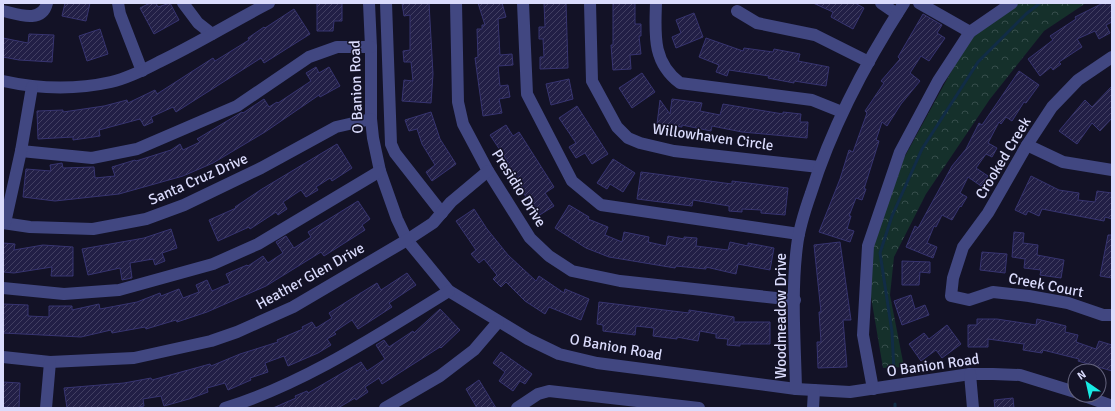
<svg xmlns="http://www.w3.org/2000/svg" width="1115" height="411" font-family="Signika,sans-serif">
  <style>
    .forest { fill: url(#forest-crowns) }
    .lines { fill: none; stroke-linecap: round; stroke-linejoin: round }
    .stream { stroke: #112c46; stroke-width: 3 }
    .building { fill: url(#building-hatch); stroke: #373470 }
    .minor { stroke: #414781; stroke-width: 12 }
    .labels { text-anchor: middle; dominant-baseline: central; stroke-width: 3; stroke-linejoin: round; paint-order: stroke }
    .street-label { font-size: 15px; fill: #dadbfc; stroke: #131226 }
  </style>
  <defs>
    <pattern id="forest-crowns" width="20" height="18" patternUnits="userSpaceOnUse"><rect width="20" height="18" fill="#15302b"/><path d="M2 6a3 3 0 1 1 6 0M12 15a3 3 0 1 1 6 0" fill="none" stroke="#364d4b"/></pattern>
    <pattern id="building-hatch" width="6" height="6" patternUnits="userSpaceOnUse"><rect width="6" height="6" fill="#221f46"/><path d="M-1 1l2-2M0 6l6-6M5 7l2-2" fill="none" stroke="#423f62"/></pattern>
  </defs>
  <rect width="100%" height="100%" fill="#131226"/>
  <polygon class="forest" points="1020,3 1086,3 1044,31 990,99 926,194 894,257 890,295 904,367 883,368 870,291 872,248 904,158 970,37"/>
  <g class="lines">
    <g class="stream">
      <polyline points="894,371 892,332 880,253 892,216 922,149 978,62 1026,14 1040,3"/>
      <polyline points="895,404 895,408"/>
    </g>
  </g>
  <g class="building">
    <polygon points="65,3 90,3 86,21 62,16"/>
    <polygon points="150,3 156,3 158,7 170,3 179,20 154,34 140,8"/>
    <polygon points="317,3 342,3 342,21 334,21 333,31 317,31"/>
    <polygon points="402,3 429,3 433,74 431,103 402,101 404,80 413,81 411,62 404,62 403,51 410,50 410,15 404,16"/>
    <polygon points="478,3 502,3 506,17 498,19 500,55 512,54 513,65 498,66 500,86 508,85 510,97 499,99 502,113 483,116 475,58 478,57 477,29 482,29 482,25 485,25"/>
    <polygon points="544,3 566,3 568,68 540,69 540,57 544,57 543,39 539,39 539,27 545,27"/>
    <polygon points="613,3 635,3 635,24 641,24 641,36 639,36 641,54 630,55 631,69 613,70 611,45 613,45"/>
    <polygon points="813,3 855,3 864,8 853,29 831,17 833,12"/>
    <polygon points="1103,3 1112,3 1112,22 1106,25 1110,33 1099,39 1095,31 1077,39 1082,47 1059,62 1061,64 1053,70 1051,67 1040,76 1028,59 1053,40 1050,36 1076,19 1075,17"/>
    <polygon points="294,9 310,34 264,63 261,58 176,112 173,107 151,117 153,122 144,126 140,119 99,130 100,136 73,140 73,137 38,139 37,111 63,110 63,112 104,106 127,100 128,103 155,90 157,94 213,58 215,61 249,40 248,38 264,27 265,28"/>
    <polygon points="694,13 703,37 676,48 672,37 681,33 676,20"/>
    <polygon points="923,14 942,25 937,33 945,38 929,61 921,56 910,73 920,81 901,104 887,126 882,122 876,140 879,141 864,189 866,189 862,200 856,198 849,216 851,216 847,229 854,231 850,242 819,232 840,179 849,150 853,152 867,113 865,111 884,83 881,81 900,59 898,57"/>
    <polygon points="100,29 108,54 87,61 79,36"/>
    <polygon points="29,34 54,35 52,62 19,60 3,57 3,38 28,43"/>
    <polygon points="706,38 743,51 744,48 773,52 774,49 800,54 798,61 829,67 826,86 794,81 794,83 768,78 769,76 729,70 727,76 716,72 719,65 699,57"/>
    <polygon points="316,67 319,73 329,67 340,86 320,97 319,95 265,132 213,163 183,176 119,194 55,201 23,197 26,169 51,171 50,165 62,163 63,168 94,167 95,178 115,176 112,167 135,160 136,161 171,150 180,144 183,150 200,142 197,139 242,112 243,113 264,99 269,107 277,102 278,103 311,81 306,73"/>
    <polygon points="1019,71 1039,85 1026,103 1024,102 1012,121 1006,117 1001,124 999,122 988,143 997,148 992,157 986,154 976,168 988,176 981,186 968,177 960,193 967,197 961,207 960,206 952,220 942,215 936,227 934,226 927,243 937,247 933,258 906,247 915,226 918,228 952,166 966,149 979,123 982,125"/>
    <polygon points="642,73 655,92 632,108 619,88"/>
    <polygon points="569,79 573,99 551,105 546,84"/>
    <polygon points="1112,86 1112,118 1100,131 1092,123 1077,144 1059,131 1085,100 1092,107"/>
    <polygon points="672,99 702,103 700,111 720,115 723,104 783,114 783,112 801,114 800,122 808,122 807,138 742,132 712,126 711,131 682,125 682,127 657,124 660,100 670,114"/>
    <polygon points="577,106 608,154 592,164 585,153 576,158 569,147 576,143 559,118"/>
    <polygon points="431,112 440,139 456,164 432,181 426,172 435,165 422,144 417,129 409,131 405,120"/>
    <polygon points="506,125 513,136 519,132 554,187 545,193 554,206 538,216 505,164 508,162 490,135"/>
    <polygon points="337,144 352,168 332,181 330,178 316,187 318,190 306,197 301,190 283,202 287,209 278,215 276,212 250,229 249,227 218,241 209,220 236,208 235,207 262,189"/>
    <polygon points="613,159 635,173 623,192 610,184 607,189 597,183"/>
    <polygon points="641,172 732,184 732,181 788,188 785,215 761,213 761,210 742,209 742,212 729,211 729,206 693,200 692,206 637,199"/>
    <polygon points="1031,176 1059,190 1079,193 1078,200 1095,202 1097,191 1112,193 1112,219 1105,217 1104,221 1042,209 1039,216 1028,211 1026,215 1015,210"/>
    <polygon points="358,201 370,219 362,225 365,230 324,256 321,252 266,286 207,312 177,322 176,320 146,329 145,327 112,333 111,330 81,337 3,333 3,304 28,305 28,316 49,317 49,306 72,306 72,310 99,304 100,309 137,302 160,293 161,296 179,289 183,298 199,292 196,285 207,280 212,291 230,283 226,274 247,265 248,266 263,256 268,263 283,253 276,242 286,236 294,248 311,237 308,232"/>
    <polygon points="569,205 589,217 588,219 608,227 605,235 622,242 624,232 649,237 648,242 666,246 668,236 684,239 684,237 697,238 696,246 728,250 730,242 748,246 748,243 774,248 770,270 738,264 736,274 706,267 706,269 676,266 675,268 609,257 586,248 555,228"/>
    <polygon points="474,209 487,229 508,255 536,281 539,276 564,293 565,289 589,299 581,320 549,307 545,314 525,301 506,282 501,287 493,279 497,275 484,259 479,263 471,254 476,250 456,221"/>
    <polygon points="171,229 177,248 162,253 165,261 155,265 153,259 130,263 132,278 122,280 120,268 88,275 82,249 144,238"/>
    <polygon points="1014,232 1024,233 1023,243 1038,245 1037,255 1064,260 1061,278 1040,275 1041,270 1024,268 1025,259 1012,257"/>
    <polygon points="1108,235 1112,235 1112,278 1100,276"/>
    <polygon points="840,242 851,320 843,320 847,367 818,368 817,342 821,342 819,312 821,312 814,245"/>
    <polygon points="3,243 15,244 14,250 43,245 73,247 73,276 51,276 52,267 14,273 3,272"/>
    <polygon points="982,252 1007,254 1005,273 980,270"/>
    <polygon points="902,261 930,262 930,273 920,272 919,285 902,285"/>
    <polygon points="407,273 416,285 389,303 392,307 358,329 352,320 334,332 336,334 327,339 331,345 318,353 288,366 284,356 265,363 268,372 250,378 251,380 228,390 225,383 207,388 208,392 189,399 164,406 161,396 143,399 144,406 135,408 67,408 64,388 124,383 151,378 152,380 210,364 211,366 240,354 278,342 277,340 303,329 302,327 312,322 316,328 332,318 329,313 351,299 377,283 381,290"/>
    <polygon points="911,295 915,309 925,305 929,315 902,325 894,301"/>
    <polygon points="599,302 689,313 689,310 734,317 734,322 770,322 770,344 740,344 740,346 727,345 728,339 716,338 716,334 700,331 698,341 677,337 677,339 653,336 654,328 636,326 635,335 603,331 603,325 597,324"/>
    <polygon points="440,309 460,330 441,348 440,347 382,384 379,378 365,387 368,392 356,400 355,398 338,408 273,408 296,398 295,396 307,391 308,393 361,362 367,371 385,359 376,345 384,340 389,347 413,331 414,333"/>
    <polygon points="977,319 997,319 1036,325 1037,319 1066,326 1065,332 1078,335 1076,342 1096,349 1099,341 1112,345 1112,371 1078,361 1079,359 1043,350 1042,353 1023,350 1024,344 988,339 988,347 968,347 968,325 977,325"/>
    <polygon points="947,325 961,344 942,358 936,350 921,361 909,344 924,333 929,339"/>
    <polygon points="501,352 532,374 525,384 520,381 513,391 499,381 505,372 493,363"/>
    <polygon points="479,380 496,408 477,408 466,389"/>
    <polygon points="3,382 20,383 19,408 3,407"/>
    <polygon points="1013,398 1014,408 995,408 994,400"/>
  </g>
  <g class="lines">
    <g class="minor">
      <polyline points="118,3 120,14 142,71"/>
      <polyline points="183,3 198,23 212,34"/>
      <polyline points="369,3 371,47 371,119 373,138 380,171 397,219 407,240 449,291 528,339 559,354 597,363 796,389 850,392 970,374 993,374 1020,375 1075,392"/>
      <polyline points="386,3 391,144 395,153 442,213"/>
      <polyline points="456,3 458,102 463,124 488,171 530,238 549,256 572,271 620,281 795,300"/>
      <polyline points="523,3 527,94 572,181 601,205 799,234"/>
      <polyline points="590,3 592,81 617,127 628,138 640,143 674,151 819,167"/>
      <path d="M656,3C655,34 652,62 680,83L812,100L842,112"/>
      <polyline points="881,3 897,14"/>
      <polyline points="919,3 970,32 1012,3"/>
      <path d="M3,11C17,14 42,24 47,3"/>
      <polyline points="737,11 757,23 815,35 869,62"/>
      <polyline points="1112,57 1078,80 1052,107 1027,145 988,213 963,247 953,278 951,296 969,300 993,292 1029,296 1068,303 1103,315 1112,315"/>
      <path d="M3,81C39,89 75,90 111,82C128,78 144,70 159,62C197,44 232,22 269,3"/>
      <polyline points="1027,145 1063,162 1112,170"/>
      <polyline points="21,151 92,158 137,149 237,106 309,57 337,47 371,47"/>
      <polyline points="3,223 30,227 93,229 146,219 184,205 261,168 336,127 371,119"/>
      <polyline points="5,223 21,151 32,87"/>
      <polyline points="3,288 64,294 119,290 213,264 258,244 380,171"/>
      <polyline points="3,357 50,362 134,358 211,341 237,332 293,307 407,240 433,223 451,202 488,171"/>
      <polyline points="970,374 973,408"/>
      <path d="M796,389C795,342 791,293 797,246C799,228 805,210 811,193C832,126 866,62 904,3"/>
      <polyline points="873,389 863,335 868,246 900,152 938,81 970,32"/>
      <polyline points="1082,395 1112,406"/>
      <polyline points="46,408 50,362"/>
      <path d="M225,408C304,384 379,334 449,291"/>
      <polyline points="385,408 440,376 474,350 498,322"/>
      <polyline points="517,408 538,394 549,391 699,408"/>
      <polyline points="813,408 814,390"/>
    </g>
  </g>
  <g class="labels">
    <g class="street-label">
      <text transform="translate(356 87) rotate(-92)">O Banion Road</text>
      <text transform="translate(713 137) rotate(8)">Willowhaven Circle</text>
      <text transform="translate(1003 158) rotate(-59)">Crooked Creek</text>
      <text transform="translate(198 179) rotate(-24)">Santa Cruz Drive</text>
      <text transform="translate(519 188) rotate(58)">Presidio Drive</text>
      <text transform="translate(310 276) rotate(-29)">Heather Glen Drive</text>
      <text transform="translate(1046 285) rotate(11)">Creek Court</text>
      <text transform="translate(781 316) rotate(-90)">Woodmeadow Drive</text>
      <text transform="translate(616 347) rotate(10)">O Banion Road</text>
      <text transform="translate(933 365) rotate(-8)">O Banion Road</text>
    </g>
  </g>
  <rect width="1115" height="411" fill="none" stroke="#dadbfc" stroke-width="8"/>
  <g transform="translate(1087 383) rotate(326)"><circle r="19" fill="#131226" stroke="#63627c"/>
  <path d="M0-3L7 15L0 10L-7 15Z" fill="#17ebe4"/>
  <text y="-6" font-size="11" font-weight="bold" text-anchor="middle" fill="#dadbfc">N</text>
  </g>
</svg>
